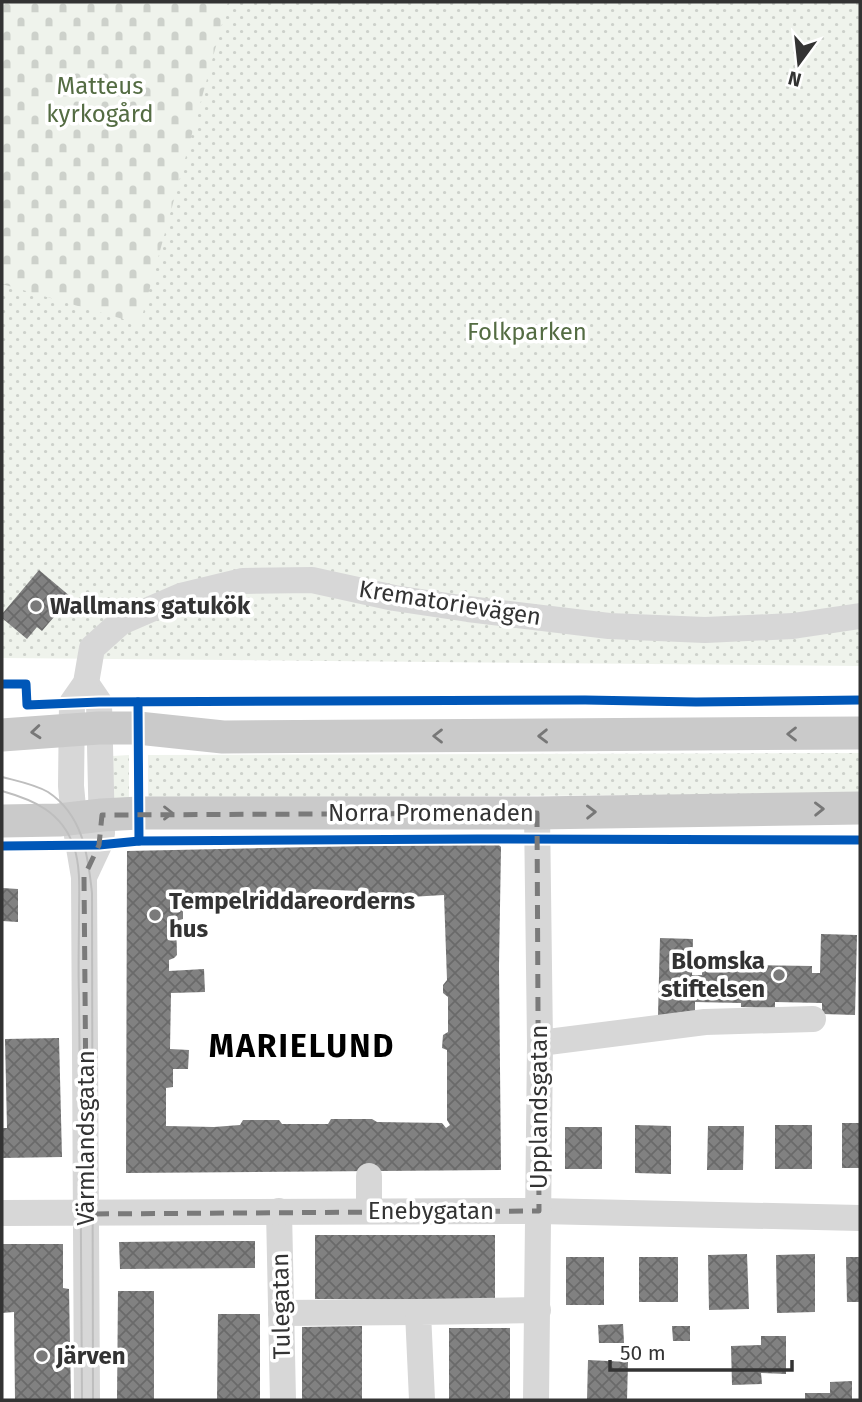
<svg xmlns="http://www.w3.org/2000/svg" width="862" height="1402" font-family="'Fira Sans',sans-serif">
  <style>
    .grass { fill: url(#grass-dots) }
    .cemetery { fill: url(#cemetery-stones) }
    .building { fill: url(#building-cross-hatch); fill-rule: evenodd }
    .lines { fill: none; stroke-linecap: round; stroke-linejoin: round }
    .minor { stroke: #d7d7d7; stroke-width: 26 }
    .major { stroke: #cacaca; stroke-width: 33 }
    .tram { stroke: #bebebe; stroke-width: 2 }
    .cycleway-casing { stroke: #fff; stroke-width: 13 }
    .cycleway { stroke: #0057b8; stroke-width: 9 }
    .oneway { stroke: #777 }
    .marked { fill: none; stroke: #7a7a7a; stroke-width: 5; stroke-dasharray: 14 9; stroke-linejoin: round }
    .poi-dot { fill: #7a7a7a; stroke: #fff; stroke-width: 2.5 }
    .labels { text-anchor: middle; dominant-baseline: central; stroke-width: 7; stroke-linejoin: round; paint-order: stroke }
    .park-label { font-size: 24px; fill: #546c43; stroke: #fff }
    .street-label { font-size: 24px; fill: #333; stroke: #fff }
    .poi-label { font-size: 24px; font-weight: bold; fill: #333; stroke: #fff; text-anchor: start }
    .district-label { font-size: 32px; font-weight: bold; letter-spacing: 2px; fill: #000; stroke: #fff }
  </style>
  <defs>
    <pattern id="grass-dots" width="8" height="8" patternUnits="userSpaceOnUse" patternTransform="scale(1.75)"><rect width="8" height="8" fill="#eff3ec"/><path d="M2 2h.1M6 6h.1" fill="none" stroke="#cdd1cb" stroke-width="1.8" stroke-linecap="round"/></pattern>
    <pattern id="cemetery-stones" width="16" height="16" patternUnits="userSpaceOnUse" patternTransform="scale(1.75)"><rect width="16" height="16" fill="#eff3ec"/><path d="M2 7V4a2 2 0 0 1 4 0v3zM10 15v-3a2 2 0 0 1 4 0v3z" fill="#cdd1cb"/></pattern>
    <pattern id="building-cross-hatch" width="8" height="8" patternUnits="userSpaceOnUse" patternTransform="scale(1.75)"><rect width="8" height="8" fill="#818181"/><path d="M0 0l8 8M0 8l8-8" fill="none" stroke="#6a6a6a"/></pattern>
  </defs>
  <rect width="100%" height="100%" fill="#fff"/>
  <g class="grass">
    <polygon points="2,2 860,2 860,666 2,658"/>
    <polygon points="860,753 860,794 148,798 148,755"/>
    <polygon points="129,755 129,798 114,798 112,756"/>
  </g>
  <polygon class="cemetery" points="2,2 228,2 140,324 2,284"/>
  <g class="building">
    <polygon points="39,570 71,597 42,631 37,627 27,639 2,618 2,614"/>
    <path d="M497,843L501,847L499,966L501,1170L126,1173L127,851ZM312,889L359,891L363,896H374L378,892L392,893V898L444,895L447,980L443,985V993L448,997V1032L443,1035L442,1048L447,1050V1120L450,1125L446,1128L442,1123L377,1122L372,1119H331L328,1124H282L279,1120H243L240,1125L214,1127L166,1126V1088L173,1087V1069H188L189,1050L170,1049L171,993L205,992L204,969L169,971V960L174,958L177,955L176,921L183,919V911L190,910L191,901H202L206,907L212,909L217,908L220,899L242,896L244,904L257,902L263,896H274L275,892L290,891L295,895H305Z"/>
    <polygon points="2,888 18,889 18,922 2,921"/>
    <polygon points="821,934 857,935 855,1015 822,1014 822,1003 775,1002 775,1008 741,1007 741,1003 695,1002 695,1016 658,1015 660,938 693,939 692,975 702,975 702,969 740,970 740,965 812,966 812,973 820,973"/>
    <polygon points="59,1038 62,1157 2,1158 2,1128 7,1128 5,1039"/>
    <rect x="842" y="1123" width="18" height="45"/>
    <polygon points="635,1125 671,1126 671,1174 635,1173"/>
    <rect x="775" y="1125" width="37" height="44"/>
    <polygon points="708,1126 744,1126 743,1170 707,1170"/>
    <rect x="565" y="1127" width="37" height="42"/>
    <polygon points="315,1235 495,1235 495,1300 315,1299"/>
    <polygon points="217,1241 255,1241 255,1268 120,1269 119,1242"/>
    <polygon points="2,1244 63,1244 63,1288 69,1289 71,1400 15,1400 14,1312 2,1313"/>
    <polygon points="747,1254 749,1309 709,1310 708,1255"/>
    <polygon points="815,1254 815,1312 777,1313 776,1255"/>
    <rect x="566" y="1257" width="38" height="48"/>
    <rect x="639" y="1257" width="39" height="45"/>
    <polygon points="846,1257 860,1257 860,1302 847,1302"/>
    <polygon points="118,1291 154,1291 154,1400 117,1400"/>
    <polygon points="218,1314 260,1314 260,1400 217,1400"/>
    <polygon points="623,1324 624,1343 599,1343 598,1325"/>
    <polygon points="362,1326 362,1400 302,1400 302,1327"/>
    <polygon points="672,1326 690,1326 690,1341 673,1341"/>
    <rect x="449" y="1328" width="61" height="72"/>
    <polygon points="761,1336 786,1336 786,1374 761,1373 762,1384 732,1385 731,1346 761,1345"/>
    <polygon points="588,1360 628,1362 627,1400 587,1400"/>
    <polygon points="852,1381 852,1400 805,1400 805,1393 830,1393 830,1382"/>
  </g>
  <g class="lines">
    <g class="minor">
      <polyline points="84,877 99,845 102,833 99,702 86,683"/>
      <polyline points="540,1043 705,1022 813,1019"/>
      <polyline points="369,1176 369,1211"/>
      <polyline points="279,1211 283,1400"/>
      <polyline points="2,1213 539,1211 860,1218"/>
      <polyline points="281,1313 418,1312"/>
      <polyline points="87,1400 84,877 74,818 71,786 72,703 86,683 92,648 121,622 181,596 243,581 312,580 394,598 468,609 609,626 705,630 793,626 860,616"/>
      <polyline points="422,1400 418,1312 538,1310"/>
      <polyline points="536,1400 540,1043 537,813"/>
    </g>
    <g class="major">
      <polyline points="2,735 99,728 138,728 223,737 860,733"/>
      <polyline points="2,821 59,820 102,815 139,813 537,813 860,808"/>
    </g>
    <g class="tram">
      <path d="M2,777C17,781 34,784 48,792C83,815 88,855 92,893L93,1400"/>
      <path d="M2,791C34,800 62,812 74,847C81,868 79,893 79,915C79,942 78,969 79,995C80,1130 82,1265 82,1400"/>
    </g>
    <g class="cycleway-casing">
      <g id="cycleway">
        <polyline points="2,684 26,684 27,705 99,702 325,701 585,700 696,702 860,700"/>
        <polyline points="138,702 139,841"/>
        <polyline points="2,846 99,845 139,841 477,839 860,840"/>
      </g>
    </g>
    <use href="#cycleway" class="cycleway"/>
  </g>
  <defs><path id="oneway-chevron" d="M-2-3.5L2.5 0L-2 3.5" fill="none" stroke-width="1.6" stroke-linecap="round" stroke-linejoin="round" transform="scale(1.75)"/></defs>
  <g class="oneway">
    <use href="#oneway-chevron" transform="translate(36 732) rotate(175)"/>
    <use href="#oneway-chevron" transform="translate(792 734) rotate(180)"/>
    <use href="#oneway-chevron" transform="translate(438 736) rotate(180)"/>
    <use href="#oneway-chevron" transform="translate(543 736) rotate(179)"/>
    <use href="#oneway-chevron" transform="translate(819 809) rotate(-1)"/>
    <use href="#oneway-chevron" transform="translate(591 812) rotate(-1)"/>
    <use href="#oneway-chevron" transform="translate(168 813)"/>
  </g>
  <path class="marked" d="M537,813L539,1211L87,1214L84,877L99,845L102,815Z"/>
  <g class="poi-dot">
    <circle cx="36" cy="606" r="7"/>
    <circle cx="155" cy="915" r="7"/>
    <circle cx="779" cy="975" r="7"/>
    <circle cx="42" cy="1356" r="7"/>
  </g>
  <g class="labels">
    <g class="park-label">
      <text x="100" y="86">Matteus<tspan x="100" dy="28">kyrkogård</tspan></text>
      <text x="527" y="332">Folkparken</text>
    </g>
    <g class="street-label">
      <text transform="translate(450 603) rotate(9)">Krematorievägen</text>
      <text x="431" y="813">Norra Promenaden</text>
      <text transform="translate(539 1107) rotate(-90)">Upplandsgatan</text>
      <text transform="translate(86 1138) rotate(-90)">Värmlandsgatan</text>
      <text x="431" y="1211">Enebygatan</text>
      <text transform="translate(281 1306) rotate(-91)">Tulegatan</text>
    </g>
    <g class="poi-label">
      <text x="50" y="606">Wallmans gatukök</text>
      <text x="169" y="901">Tempelriddareorderns<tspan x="169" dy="28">hus</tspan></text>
      <text x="765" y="961" text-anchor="end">Blomska<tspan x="765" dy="28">stiftelsen</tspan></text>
      <text x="56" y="1356">Järven</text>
    </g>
    <g class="district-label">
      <text x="302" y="1046">MARIELUND</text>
    </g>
  </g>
  <rect width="862" height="1402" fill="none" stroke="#333333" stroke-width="7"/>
  <g transform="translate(799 63) rotate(195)" stroke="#ffffff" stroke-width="5" paint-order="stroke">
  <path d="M0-5L12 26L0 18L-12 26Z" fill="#333333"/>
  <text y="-10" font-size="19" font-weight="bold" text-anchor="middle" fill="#333333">N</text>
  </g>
  <path d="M610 1360v10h182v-10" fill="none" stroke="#333333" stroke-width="3.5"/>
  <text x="620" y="1360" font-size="21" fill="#333333" stroke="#ffffff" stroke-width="5" paint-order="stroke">50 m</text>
</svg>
